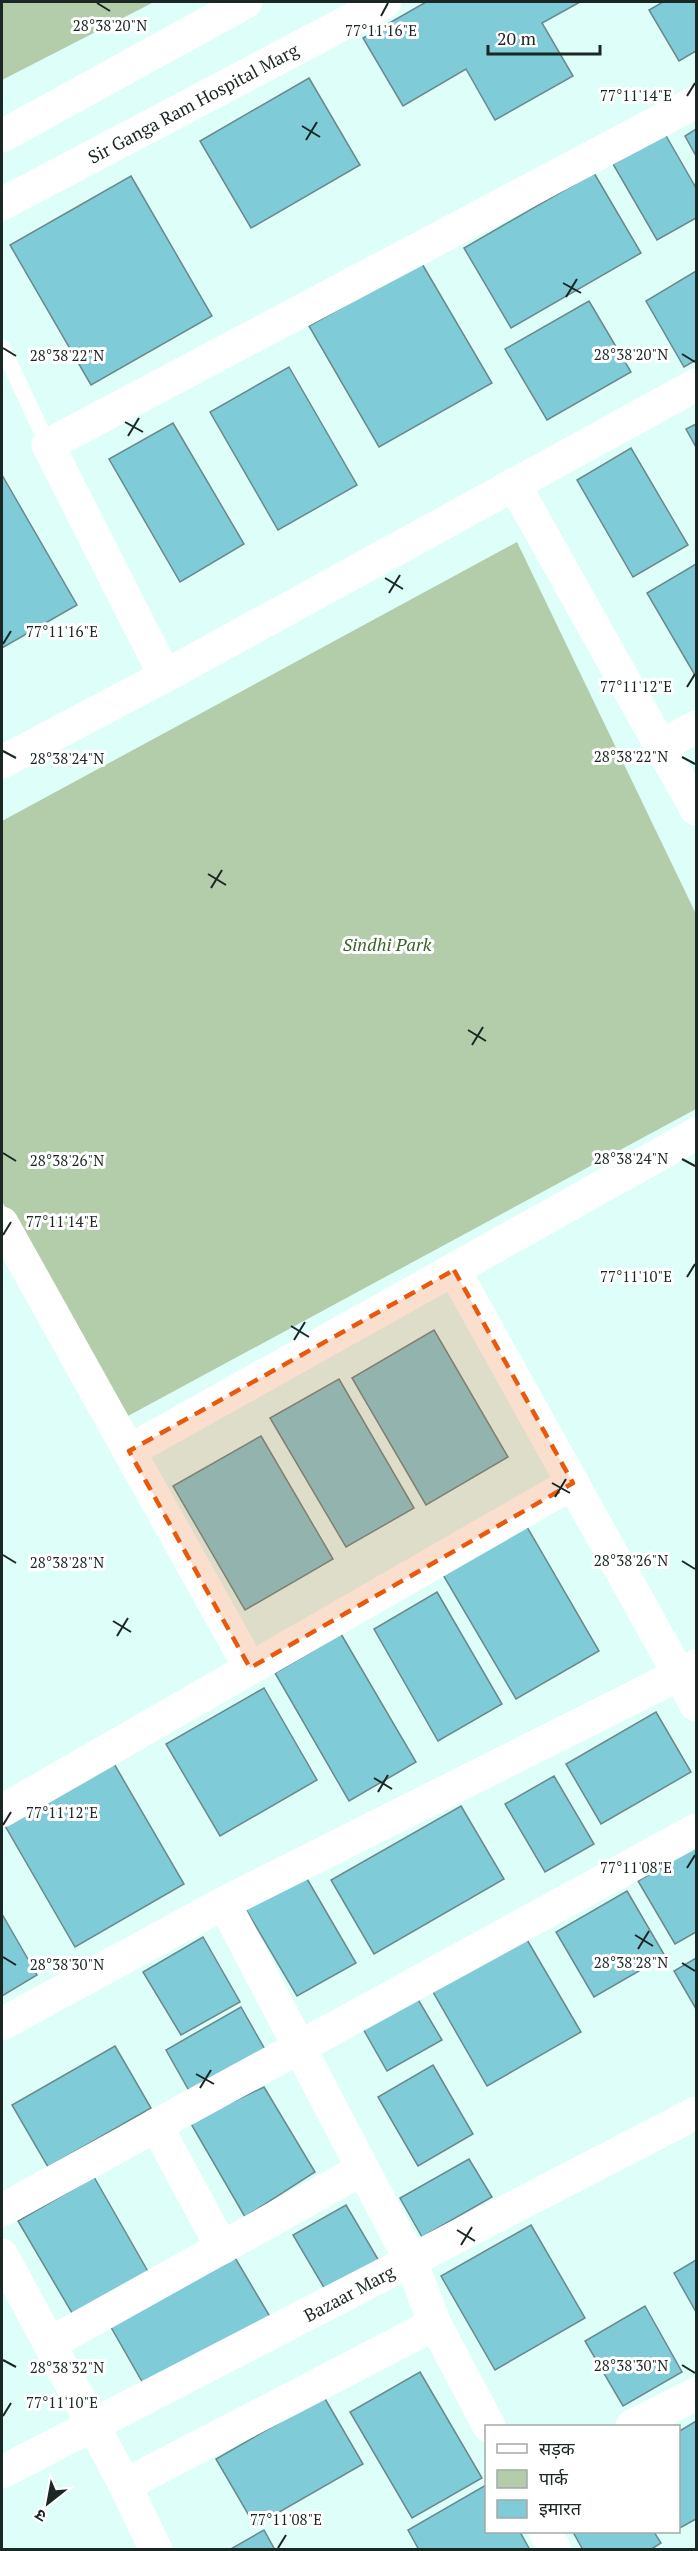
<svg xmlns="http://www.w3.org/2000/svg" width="698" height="2551" font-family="'PT Serif','Noto Sans Devanagari',serif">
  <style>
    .green { fill: #b3ccaa }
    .building { fill: #7fcbd7; stroke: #6a898d; stroke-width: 1.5 }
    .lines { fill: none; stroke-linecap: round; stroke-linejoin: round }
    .lane { stroke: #fff; stroke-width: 16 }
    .street { stroke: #fff; stroke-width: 33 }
    .secondary { stroke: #fff; stroke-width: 33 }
    .marked { fill: #e8590c; fill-opacity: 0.2; stroke: #e8590c; stroke-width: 4.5; stroke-dasharray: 12 8; stroke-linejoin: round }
    .ticks { fill: none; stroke: #1b2725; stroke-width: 2 }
    .labels { text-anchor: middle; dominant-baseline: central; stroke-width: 6; stroke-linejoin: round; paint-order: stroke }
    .street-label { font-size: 18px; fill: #1b2725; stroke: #fff }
    .park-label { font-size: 18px; font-style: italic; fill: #366424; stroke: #fff }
    .ticks-label { font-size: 15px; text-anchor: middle; fill: #1b2725; stroke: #fff; stroke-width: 6; stroke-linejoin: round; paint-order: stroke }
  </style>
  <rect width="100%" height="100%" fill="#ddfef9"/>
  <g class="green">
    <polygon points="2,2 154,2 2,80"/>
    <polygon points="517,542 696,914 696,1109 115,1423 2,1201 2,821"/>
  </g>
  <g class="building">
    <polygon points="426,2 580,2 542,23 573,76 495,120 466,69 403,106 363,38"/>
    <polygon points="663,2 696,2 696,51 679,61 649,10"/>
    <polygon points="309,78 360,165 251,228 200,141"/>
    <polygon points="696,129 696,156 685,136"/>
    <polygon points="665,134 696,188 696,218 657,240 613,164"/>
    <polygon points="594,173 641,253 511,328 464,248"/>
    <polygon points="131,176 212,316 91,385 10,245"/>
    <polygon points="421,262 492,383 379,447 309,326"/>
    <polygon points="696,271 696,360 684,367 646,301"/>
    <polygon points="589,301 631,372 547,420 505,349"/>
    <polygon points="289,367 357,485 278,530 210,412"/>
    <polygon points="173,423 244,544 180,582 109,459"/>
    <polygon points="696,424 696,447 686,429"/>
    <polygon points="631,448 688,545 633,577 577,480"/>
    <polygon points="2,475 77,605 2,648"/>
    <polygon points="696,564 696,677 647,593"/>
    <polygon points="434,1330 508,1457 426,1505 352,1378"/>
    <polygon points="339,1379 414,1508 346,1547 270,1418"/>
    <polygon points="261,1436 333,1559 245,1610 173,1486"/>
    <polygon points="523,1520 599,1651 516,1699 439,1568"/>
    <polygon points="437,1592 502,1704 438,1741 374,1629"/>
    <polygon points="341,1634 416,1762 349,1801 275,1673"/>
    <polygon points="264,1688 317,1780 220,1836 166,1744"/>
    <polygon points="656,1712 691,1772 601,1824 566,1764"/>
    <polygon points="113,1762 184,1884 75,1947 4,1824"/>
    <polygon points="554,1776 594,1844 545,1872 505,1804"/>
    <polygon points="461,1806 504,1879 374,1954 331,1880"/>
    <polygon points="696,1847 696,1932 675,1944 638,1881"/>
    <polygon points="303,1872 356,1963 297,1996 244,1906"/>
    <polygon points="627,1891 665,1956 594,1997 556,1932"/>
    <polygon points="2,1914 37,1975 2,1996"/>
    <polygon points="203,1937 240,2002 181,2035 143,1972"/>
    <polygon points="526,1938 581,2032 487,2086 433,1992"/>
    <polygon points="696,1958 696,2009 674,1971"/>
    <polygon points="416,1996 442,2040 387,2071 362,2027"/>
    <polygon points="241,2007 267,2053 192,2096 166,2050"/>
    <polygon points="115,2046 151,2108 48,2167 12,2105"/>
    <polygon points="433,2065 473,2134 418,2166 378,2097"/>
    <polygon points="264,2087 315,2172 245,2217 190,2122"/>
    <polygon points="469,2159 492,2197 422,2237 400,2198"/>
    <polygon points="94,2177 150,2275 75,2318 18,2221"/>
    <polygon points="346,2205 379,2261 326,2291 293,2235"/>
    <polygon points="531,2225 585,2318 495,2370 441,2276"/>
    <polygon points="231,2251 272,2320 148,2392 108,2322"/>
    <polygon points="696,2260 696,2312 674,2273"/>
    <polygon points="645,2306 682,2372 623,2406 585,2341"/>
    <polygon points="420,2372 482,2478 412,2518 350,2412"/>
    <polygon points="324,2397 363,2464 255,2526 216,2459"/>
    <polygon points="696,2421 696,2519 678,2529 678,2432"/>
    <polygon points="486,2485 486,2532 520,2532 530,2550 419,2550 408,2530"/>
    <polygon points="264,2530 275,2550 229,2550"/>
    <polygon points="573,2532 654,2532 661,2543 650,2550 583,2550"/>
  </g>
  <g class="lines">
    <polyline class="lane" points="2,347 48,445"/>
    <g class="street">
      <polyline points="696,102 48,445 165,676 696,385"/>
      <polyline points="514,484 696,809"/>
      <polyline points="662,745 696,727"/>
      <polyline points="2,762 165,676"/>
      <polyline points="2,1223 250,1668"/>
      <polyline points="454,1270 696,1705"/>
      <polyline points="129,1451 696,1134"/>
      <polyline points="2,1811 573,1483"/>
      <polyline points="224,1903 411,2261 435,2324 489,2426"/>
      <polyline points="2,2024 224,1903 696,1666"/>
      <polyline points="156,2125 222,2248"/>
      <polyline points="2,2210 696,1830"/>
      <polyline points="2,2255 125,2485 156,2550"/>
      <polyline points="49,2344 363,2169"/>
      <polyline points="632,2426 696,2394"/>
      <polyline points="2,2472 696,2113"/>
      <polyline points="125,2485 435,2324"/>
      <polyline points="545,2532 555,2550"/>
    </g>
    <g class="secondary">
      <polyline points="2,136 246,2"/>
      <polyline points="2,204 385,2"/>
    </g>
  </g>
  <path class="marked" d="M454,1270L573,1483L250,1668L129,1451Z"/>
  <path class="ticks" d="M97,3L110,11M381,16L388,3M687,96L695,83M302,126L320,137M306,140L317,122M563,283L581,293M566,297L577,279M3,348L16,356M682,354L695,362M125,422L143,432M128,436L139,418M385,578L403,589M389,593L400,575M3,644L11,631M687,687L695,674M3,751L16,758M682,757L695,764M208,874L226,885M211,888L222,870M468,1030L486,1041M472,1045L483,1027M3,1153L16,1161M682,1159L695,1166M3,1235L11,1222M687,1277L695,1264M291,1326L309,1337M294,1340L305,1322M552,1483L570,1493M555,1497L566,1479M3,1555L16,1563M682,1561L695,1569M113,1621L131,1632M117,1636L128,1618M374,1778L392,1789M378,1792L388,1775M3,1825L11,1812M687,1868L695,1855M635,1935L653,1946M638,1949L649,1931M3,1957L16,1965M682,1963L695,1971M196,2074L214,2084M200,2088L211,2070M457,2230L475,2241M461,2245L472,2227M3,2360L16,2367M682,2365L695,2373M3,2416L11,2403M278,2548L286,2535"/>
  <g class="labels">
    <g class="street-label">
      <text transform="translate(193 103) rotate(-28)">Sir Ganga Ram Hospital Marg</text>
      <text transform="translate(349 2293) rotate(-28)">Bazaar Marg</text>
    </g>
    <g class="park-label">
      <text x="387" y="944">Sindhi Park</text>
    </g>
  </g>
  <g class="ticks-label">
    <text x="110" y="31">28°38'20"N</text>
    <text x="381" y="36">77°11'16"E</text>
    <text x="636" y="101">77°11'14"E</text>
    <text x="631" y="360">28°38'20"N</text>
    <text x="67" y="361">28°38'22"N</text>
    <text x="62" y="637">77°11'16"E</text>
    <text x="636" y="692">77°11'12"E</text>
    <text x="631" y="762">28°38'22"N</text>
    <text x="67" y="764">28°38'24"N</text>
    <text x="631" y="1164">28°38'24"N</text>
    <text x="67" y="1166">28°38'26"N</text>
    <text x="62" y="1227">77°11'14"E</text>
    <text x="636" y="1282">77°11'10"E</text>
    <text x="631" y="1566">28°38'26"N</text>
    <text x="67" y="1568">28°38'28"N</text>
    <text x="62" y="1818">77°11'12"E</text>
    <text x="636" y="1873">77°11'08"E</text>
    <text x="631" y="1968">28°38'28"N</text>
    <text x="67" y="1970">28°38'30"N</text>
    <text x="631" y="2371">28°38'30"N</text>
    <text x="67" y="2373">28°38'32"N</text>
    <text x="62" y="2408">77°11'10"E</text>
    <text x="286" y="2525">77°11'08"E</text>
  </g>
  <rect width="698" height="2551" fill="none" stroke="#1b2725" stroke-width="6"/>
  <rect x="485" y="2425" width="195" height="108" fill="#ffffff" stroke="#a4a9a8" stroke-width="1.5"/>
  <rect x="497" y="2444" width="30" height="9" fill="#ffffff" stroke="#a4a9a8" stroke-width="1.5"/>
  <text x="539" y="2455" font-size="18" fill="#1b2725">सड़क</text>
  <rect x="497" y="2470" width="30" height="18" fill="#b3ccaa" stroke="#a4a9a8" stroke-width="1.5"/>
  <text x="539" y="2485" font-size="18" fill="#1b2725">पार्क</text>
  <rect x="497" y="2500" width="30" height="18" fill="#7fcbd7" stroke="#a4a9a8" stroke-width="1.5"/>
  <text x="539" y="2515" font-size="18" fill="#1b2725">इमारत</text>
  <g transform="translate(48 2503) rotate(211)" stroke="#ffffff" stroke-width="4.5" paint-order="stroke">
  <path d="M0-4.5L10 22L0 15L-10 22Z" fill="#1b2725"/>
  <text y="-9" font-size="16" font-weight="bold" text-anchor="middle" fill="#1b2725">उ</text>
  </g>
  <path d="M488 45v9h112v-9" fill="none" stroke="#1b2725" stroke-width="3"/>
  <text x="497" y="45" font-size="18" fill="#1b2725" stroke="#ffffff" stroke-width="4.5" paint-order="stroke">20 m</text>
</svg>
